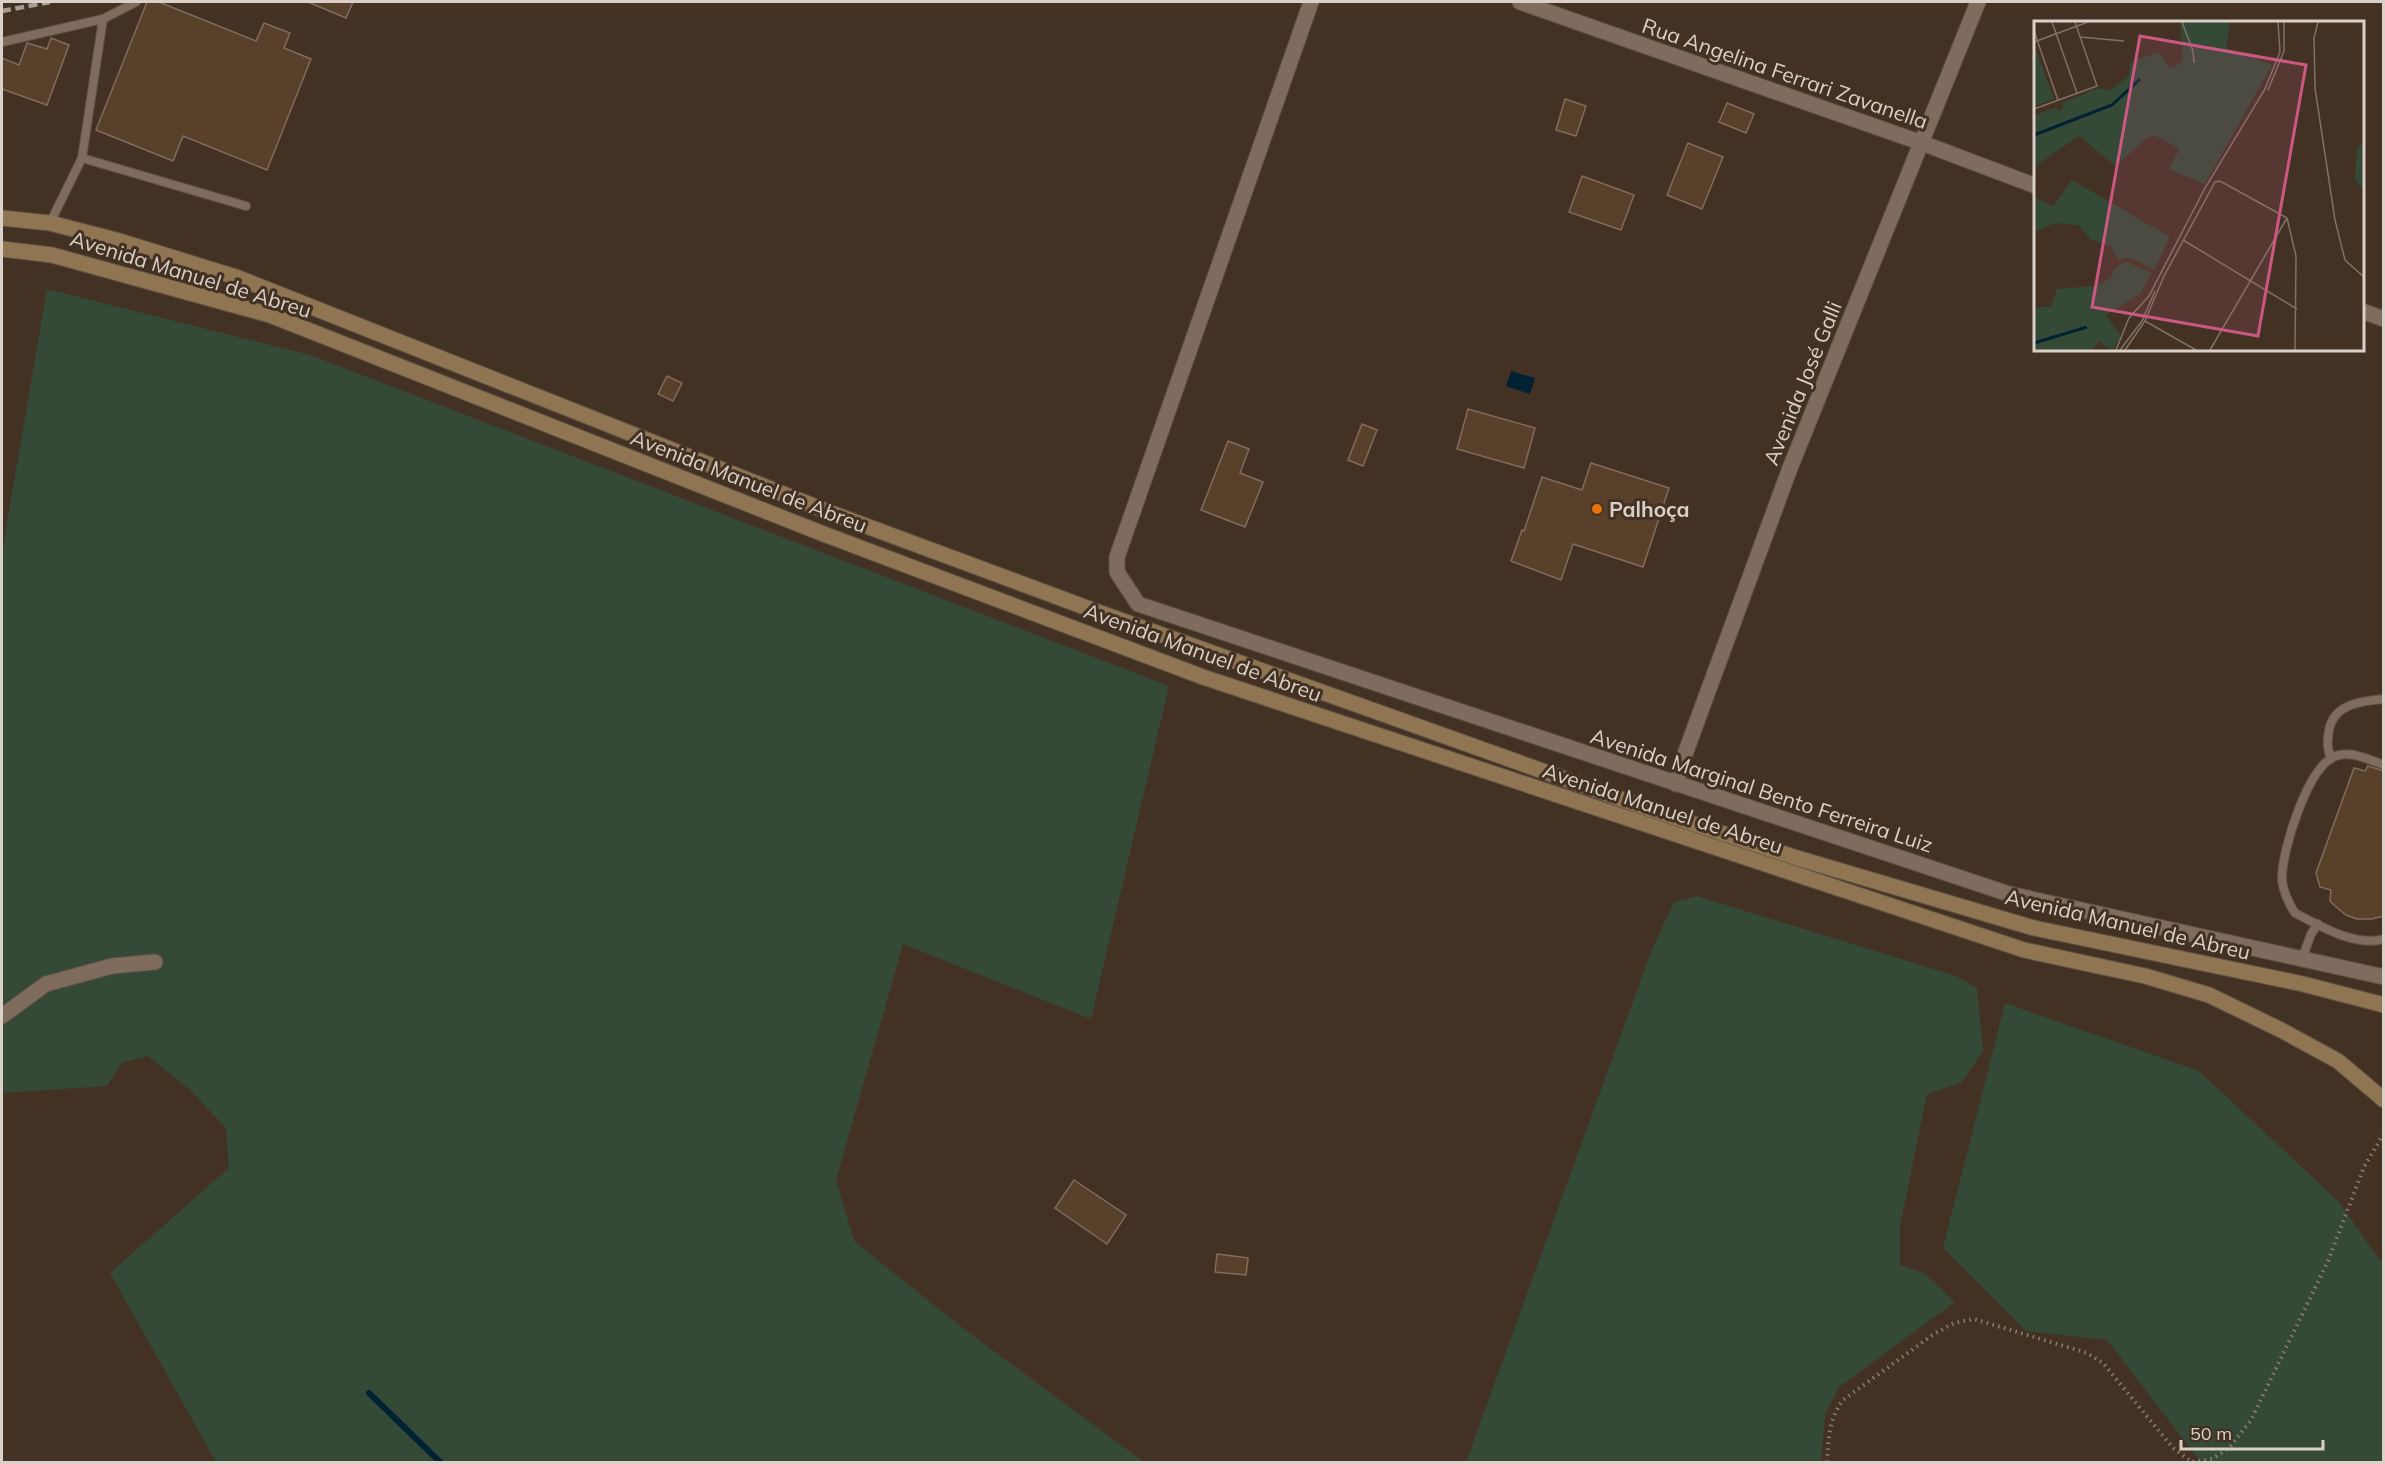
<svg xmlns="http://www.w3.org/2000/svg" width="2385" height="1464" font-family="Mulish,sans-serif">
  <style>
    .green { fill: #354937 }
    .water { fill: #002232 }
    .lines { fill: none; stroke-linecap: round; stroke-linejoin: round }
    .stream { stroke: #002232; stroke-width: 6 }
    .building { fill: #59402a; stroke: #806c5d; stroke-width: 1.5 }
    .lane-casing { stroke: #5e5144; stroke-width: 10 }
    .street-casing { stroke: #5e5144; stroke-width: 17 }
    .secondary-casing { stroke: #5e5144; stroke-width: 17 }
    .path { stroke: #8c7e72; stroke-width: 4; stroke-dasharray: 1.5 4.5; stroke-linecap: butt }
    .lane { stroke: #7f6c5d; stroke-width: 8 }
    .street { stroke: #7f6c5d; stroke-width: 15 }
    .secondary { stroke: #907553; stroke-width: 15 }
    .rail { stroke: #a89b90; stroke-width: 4.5; stroke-dasharray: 9 4.5; stroke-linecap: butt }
    .food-dot { fill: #e8710a; stroke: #433224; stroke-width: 2 }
    .labels { text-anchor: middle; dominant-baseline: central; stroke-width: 6; stroke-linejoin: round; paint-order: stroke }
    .street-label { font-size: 21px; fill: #dbd0c7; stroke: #433224 }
    .poi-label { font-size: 21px; font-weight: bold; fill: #dbd0c7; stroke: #433224; text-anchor: start }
    .inset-river { fill: none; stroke: #002232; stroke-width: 3 }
    .inset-road { fill: none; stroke: #807165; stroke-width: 1.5 }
    .view { fill: #cb5881; fill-opacity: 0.15; stroke: #cb5881; stroke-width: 3 }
    .inset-edge { fill: none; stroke: #dbd0c7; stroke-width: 3 }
  </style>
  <rect width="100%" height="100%" fill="#433224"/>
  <g class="green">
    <polygon points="47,289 310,355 1169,686 1091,1019 903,944 836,1180 854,1241 968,1332 1144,1462 216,1462 110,1273 229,1168 226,1128 189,1089 148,1056 122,1063 107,1086 2,1093 2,552"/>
    <polygon points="1697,896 1956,976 1977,988 1983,1051 1961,1083 1927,1094 1900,1226 1900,1265 1924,1273 1955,1302 1839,1387 1825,1415 1821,1462 1466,1462 1652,949 1674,902"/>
    <polygon points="2005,1003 2199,1071 2339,1202 2383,1265 2383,1462 2201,1462 2107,1340 2026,1331 1943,1248"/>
  </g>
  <polygon class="water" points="1511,371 1535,378 1530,394 1506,386"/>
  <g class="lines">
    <polyline class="stream" points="369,1393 440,1462"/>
  </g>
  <g class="building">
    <polygon points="147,2 159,2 256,41 264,23 290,33 284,48 311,59 267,170 183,136 173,161 96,130"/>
    <polygon points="308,2 353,2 346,18"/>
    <polygon points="51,38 69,45 47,105 2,89 2,58 19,65 27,43 47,49"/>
    <polygon points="1565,99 1586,106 1576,136 1556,130"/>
    <polygon points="1727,103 1754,114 1746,133 1719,122"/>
    <polygon points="1688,143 1723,157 1702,209 1667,195"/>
    <polygon points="1582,176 1634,195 1621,230 1569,212"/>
    <polygon points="667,376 682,383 673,401 658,394"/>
    <polygon points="1468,409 1535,428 1524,468 1457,449"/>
    <polygon points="1362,424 1377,430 1363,466 1348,460"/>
    <polygon points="1228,441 1249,449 1240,473 1263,482 1245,527 1201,510"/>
    <polygon points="1591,463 1669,488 1643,567 1573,544 1561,580 1511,561 1522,530 1524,531 1542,477 1582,490"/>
    <polygon points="2368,766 2384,771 2384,916 2372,919 2357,919 2346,915 2335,906 2330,901 2331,890 2320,887 2316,873 2354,768 2365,771"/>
    <polygon points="1074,1180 1126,1215 1107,1244 1055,1208"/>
    <polygon points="1217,1254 1248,1258 1246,1275 1215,1272"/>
  </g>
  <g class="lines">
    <g class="lane-casing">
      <g id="lane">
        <polyline points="103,19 136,2"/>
        <polyline points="2,42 103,19 82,158 50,223"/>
        <polyline points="82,158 246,206"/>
        <path d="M2331,759C2327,748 2327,742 2329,730C2334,704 2361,701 2384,699"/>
        <path d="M2384,765C2367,759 2347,748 2330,759C2306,775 2282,850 2282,878C2282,889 2289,904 2295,913C2320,926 2355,947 2384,939"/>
        <polyline points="2302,959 2311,934 2318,924"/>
      </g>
    </g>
    <g class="street-casing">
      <g id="street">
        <polyline points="1311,2 1117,557 1117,572 1138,604 2009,894 2384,977"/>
        <polyline points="1520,2 1922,143 2036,186"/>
        <polyline points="2362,311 2384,319"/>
        <polyline points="1676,784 1685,754 1790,468 1978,2"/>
        <polyline points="2,1016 46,984 112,966 155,962"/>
      </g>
    </g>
    <g class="secondary-casing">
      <g id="secondary">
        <polyline points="2,218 50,223 116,240 236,277 834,514 1098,612 1646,808 1797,858 2034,928 2303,984 2384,1005"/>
        <polyline points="2,249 52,255 270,315 821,533 1203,677 2024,950 2145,976 2209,995 2281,1030 2338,1061 2384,1100"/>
      </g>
    </g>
    <path class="path" d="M1827,1462C1829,1437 1828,1421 1843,1400L1934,1334L1954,1323L1974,1319L2087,1353L2103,1363L2173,1448L2192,1462L2212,1459L2229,1448L2251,1420L2328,1261L2364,1167L2384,1133"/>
    <use href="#lane" class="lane"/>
    <use href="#street" class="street"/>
    <use href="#secondary" class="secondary"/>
    <polyline class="rail" points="2,11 50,2"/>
  </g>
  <circle class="food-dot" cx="1597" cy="509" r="6"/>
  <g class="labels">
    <g class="street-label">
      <text transform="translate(1785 73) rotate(19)">Rua Angelina Ferrari Zavanella</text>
      <text transform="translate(191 274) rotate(17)">Avenida Manuel de Abreu</text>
      <text transform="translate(1802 383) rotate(-68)">Avenida José Galli</text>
      <text transform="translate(749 481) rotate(21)">Avenida Manuel de Abreu</text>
      <text transform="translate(1203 652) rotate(20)">Avenida Manuel de Abreu</text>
      <text transform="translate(1762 790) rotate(18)">Avenida Marginal Bento Ferreira Luiz</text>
      <text transform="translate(1663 808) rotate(18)">Avenida Manuel de Abreu</text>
      <text transform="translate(2128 924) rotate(13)">Avenida Manuel de Abreu</text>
    </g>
    <g class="poi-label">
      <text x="1609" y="509">Palhoça</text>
    </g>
  </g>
  <g transform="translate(2034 21)">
    <rect width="330" height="330" fill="#433224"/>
    <path d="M146,1H196L192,27L238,44L171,163L134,148L146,128L121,115L114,116L82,145L45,115L4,143L0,152V95L22,86L24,90L29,88L28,82L65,67L76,70L95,54L96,41L125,31L135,46L139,47L149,40ZM0,23L20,78L0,85ZM330,122V168L321,160L323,127ZM38,159L136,216L120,249L95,236L85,240L77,225L57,219L44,204L21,202L0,211V176L19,186ZM91,240L118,252L106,273L72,294L87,316L78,329L65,321L57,329H0V286H17L23,268L61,265L77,257L80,248Z" fill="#354937"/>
    <path class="inset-river" d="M0,114L78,84L106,58M0,322L53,306"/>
    <path class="inset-road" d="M18,1L43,72M148,1L159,30L160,42M284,1L280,17L281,67L301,199L311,239L330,256M0,10L24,79M46,16L90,20M0,21L54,1M234,69L250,30V1M0,88L63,65L41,1M253,197L262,235L261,329M149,219L263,288M111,300L162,329M82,329L95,297L115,275L171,167L231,68L246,31L244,1M86,329L108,300L121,270M91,329L111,300L130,255L181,161L186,160L253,197M176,329L253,197"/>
    <path class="view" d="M106,15L272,44L224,315L58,286Z"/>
    <rect width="330" height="330" class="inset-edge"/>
  </g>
  <rect width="2385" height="1464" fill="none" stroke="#dbd0c7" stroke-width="6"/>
  <path d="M2181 1440v9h142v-9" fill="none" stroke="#dbd0c7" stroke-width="3"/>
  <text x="2190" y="1440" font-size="18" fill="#dbd0c7" stroke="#433224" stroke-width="4.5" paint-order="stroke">50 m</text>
</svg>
